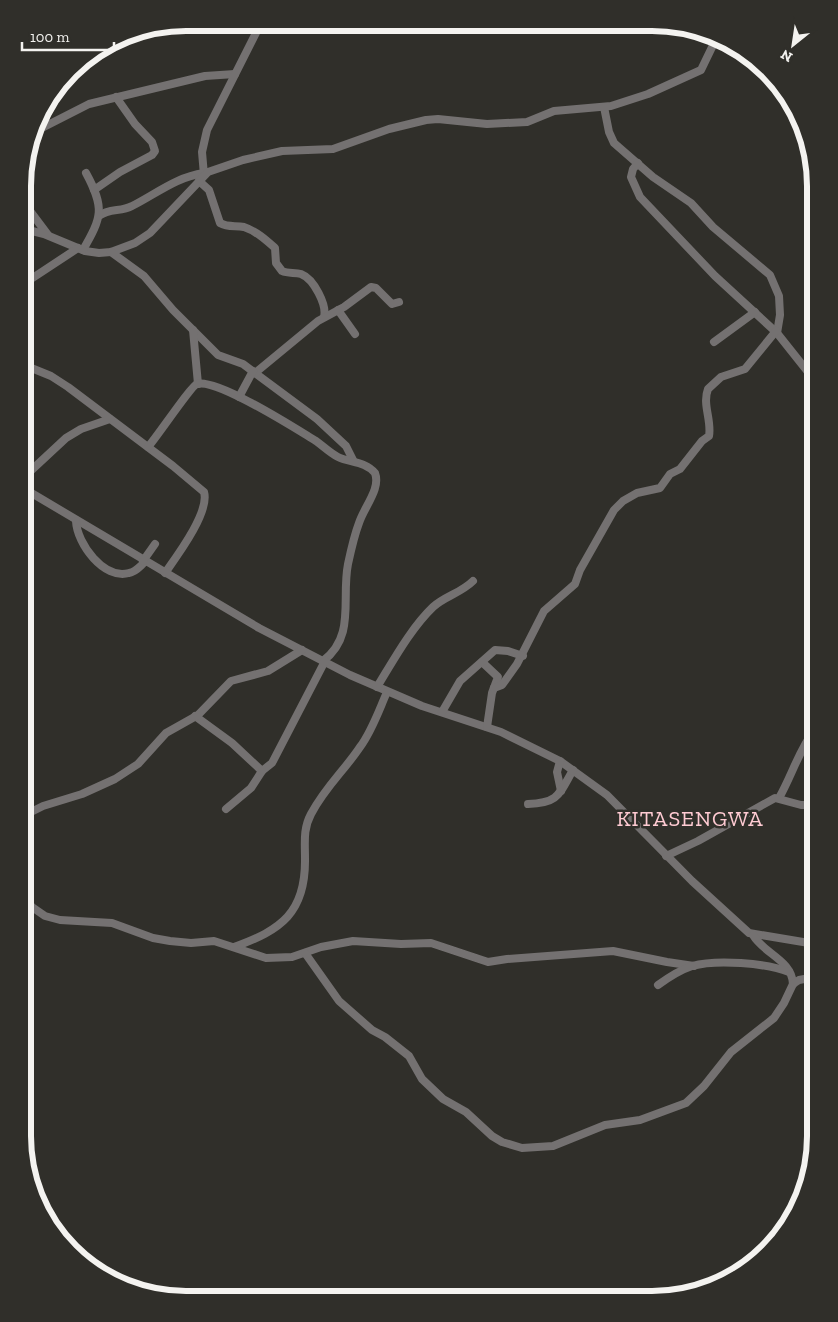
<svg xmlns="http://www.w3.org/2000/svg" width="838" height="1322" font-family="'Zilla Slab',serif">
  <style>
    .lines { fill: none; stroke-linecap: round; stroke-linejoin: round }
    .minor { stroke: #747171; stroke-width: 8 }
    .labels { text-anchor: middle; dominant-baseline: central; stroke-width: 5; stroke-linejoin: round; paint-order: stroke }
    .quarter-label { font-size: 22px; letter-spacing: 1px; fill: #ffcbd3; stroke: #302f2a }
    .rim { fill: none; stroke: #f4f3f0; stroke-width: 6 }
  </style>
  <rect width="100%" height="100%" fill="#302f2a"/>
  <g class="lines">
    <g class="minor">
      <polyline points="604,107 609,132 614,143 653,177 691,203 713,227 770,275 779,296 780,315 777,333"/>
      <polyline points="34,132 89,104 205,76 235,74"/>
      <polyline points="638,163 633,169 631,177 640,197 715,276 777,333 808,372 815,377"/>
      <polyline points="204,175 202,152 207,130 261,23"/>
      <path d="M199,181L209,190L220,223C228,228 236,225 244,227C256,231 266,240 275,248L276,263L282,271C288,274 295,272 301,274C314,279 327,305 324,317"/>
      <polyline points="94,190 120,172 152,155 155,151 152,142 135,124 116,97"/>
      <polyline points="24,203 48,235"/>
      <path d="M99,216C109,208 121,212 132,206C156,194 176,177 204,173"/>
      <polyline points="24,229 44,234 85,251 99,253 111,252 135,243 150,233 208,172 243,160 282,151 333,149 389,129 426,120 438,119 487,124 527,122 554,111 611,106 648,94 701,70 715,41"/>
      <path d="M83,250C102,217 105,208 86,173"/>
      <polyline points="111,252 144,276 173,310 218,355 243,364 317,419 346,446 353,460"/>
      <polyline points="24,281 28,281 78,248"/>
      <polyline points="338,310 355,334"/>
      <polyline points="193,330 198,384"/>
      <polyline points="714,342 755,312"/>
      <path d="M24,365L51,376L68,387L173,466L204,492C210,512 177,556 165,573"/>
      <polyline points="255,373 318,321 344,307 371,287 376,288 392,304 399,302"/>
      <polyline points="239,397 253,371"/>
      <path d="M148,447C157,437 191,386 197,384C217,378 296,429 316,441C323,446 330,453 338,457C350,463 365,461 375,473C381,489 364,507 359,523C354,536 351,550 348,564C341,599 356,636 323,661"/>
      <polyline points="23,478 66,438 81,429 110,419"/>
      <polyline points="23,488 259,628 350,675 422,706 501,732 560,761 607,795 692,881 749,933 815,944"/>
      <path d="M76,521C77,544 104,580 129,573C136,572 140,566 145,562"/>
      <polyline points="143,561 155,544"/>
      <polyline points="482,662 498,677 492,693 487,727"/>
      <path d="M377,687C393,661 411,628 433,607C445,596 461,593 473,581"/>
      <path d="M494,688L502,685L517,664L544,611L575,584L580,570L614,510L623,501L637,493L660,488L670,474L680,469L702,441L709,436C712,421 702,404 708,389L721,377L745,369L776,331"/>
      <polyline points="442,712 460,681 495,650 508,651 523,656"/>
      <polyline points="195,716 232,743 262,771"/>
      <polyline points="560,761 557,772 561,791"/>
      <path d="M779,798C792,775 799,750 815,729"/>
      <path d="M528,804C559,803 559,794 573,770"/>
      <polyline points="226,809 251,788 262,771 272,763 325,661"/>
      <polyline points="23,816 43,806 82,794 115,779 138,764 166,733 198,715 231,681 268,671 302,650"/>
      <polyline points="666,856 698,841 775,798 801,805 815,805"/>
      <polyline points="23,897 32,907 45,916 60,920 112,923 153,938 170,941 191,943 214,941 266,958 292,957 321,947 353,941 401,944 431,943 488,962 507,959 613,951 667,962 694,966"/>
      <path d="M753,935C764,954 792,960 793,984"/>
      <path d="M234,947C281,930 306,913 305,858C305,842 303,829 311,814C326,786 344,771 360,747C372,731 379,710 387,692"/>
      <polyline points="305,953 339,1001 372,1030 385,1037 409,1056 422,1079 443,1099 466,1112 492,1136 502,1142 522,1148 553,1146 605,1125 640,1120 686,1103 704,1086 731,1052 774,1018 784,1003 793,984 799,980 815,977"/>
      <path d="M658,985C669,977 680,970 692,966C717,959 765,963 789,972"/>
    </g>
  </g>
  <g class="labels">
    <g class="quarter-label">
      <text x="690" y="818">KITASENGWA</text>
    </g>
  </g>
  <path d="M0 0H838V1322H0ZM186 31H652A155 155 0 0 1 807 186V1136A155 155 0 0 1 652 1291H186A155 155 0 0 1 31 1136V186A155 155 0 0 1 186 31Z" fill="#302f2a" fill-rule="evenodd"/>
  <path class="rim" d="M186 31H652A155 155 0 0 1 807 186V1136A155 155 0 0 1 652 1291H186A155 155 0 0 1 31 1136V186A155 155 0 0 1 186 31Z"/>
  <g transform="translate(793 45) rotate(210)" stroke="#302f2a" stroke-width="4" paint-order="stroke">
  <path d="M0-4L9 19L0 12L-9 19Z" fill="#f4f3f0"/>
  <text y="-8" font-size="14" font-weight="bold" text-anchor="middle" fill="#f4f3f0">N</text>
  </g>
  <path d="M22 42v8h92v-8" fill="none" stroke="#f4f3f0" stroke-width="2.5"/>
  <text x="30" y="42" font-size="15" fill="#f4f3f0" stroke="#302f2a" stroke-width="4" paint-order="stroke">100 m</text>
</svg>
